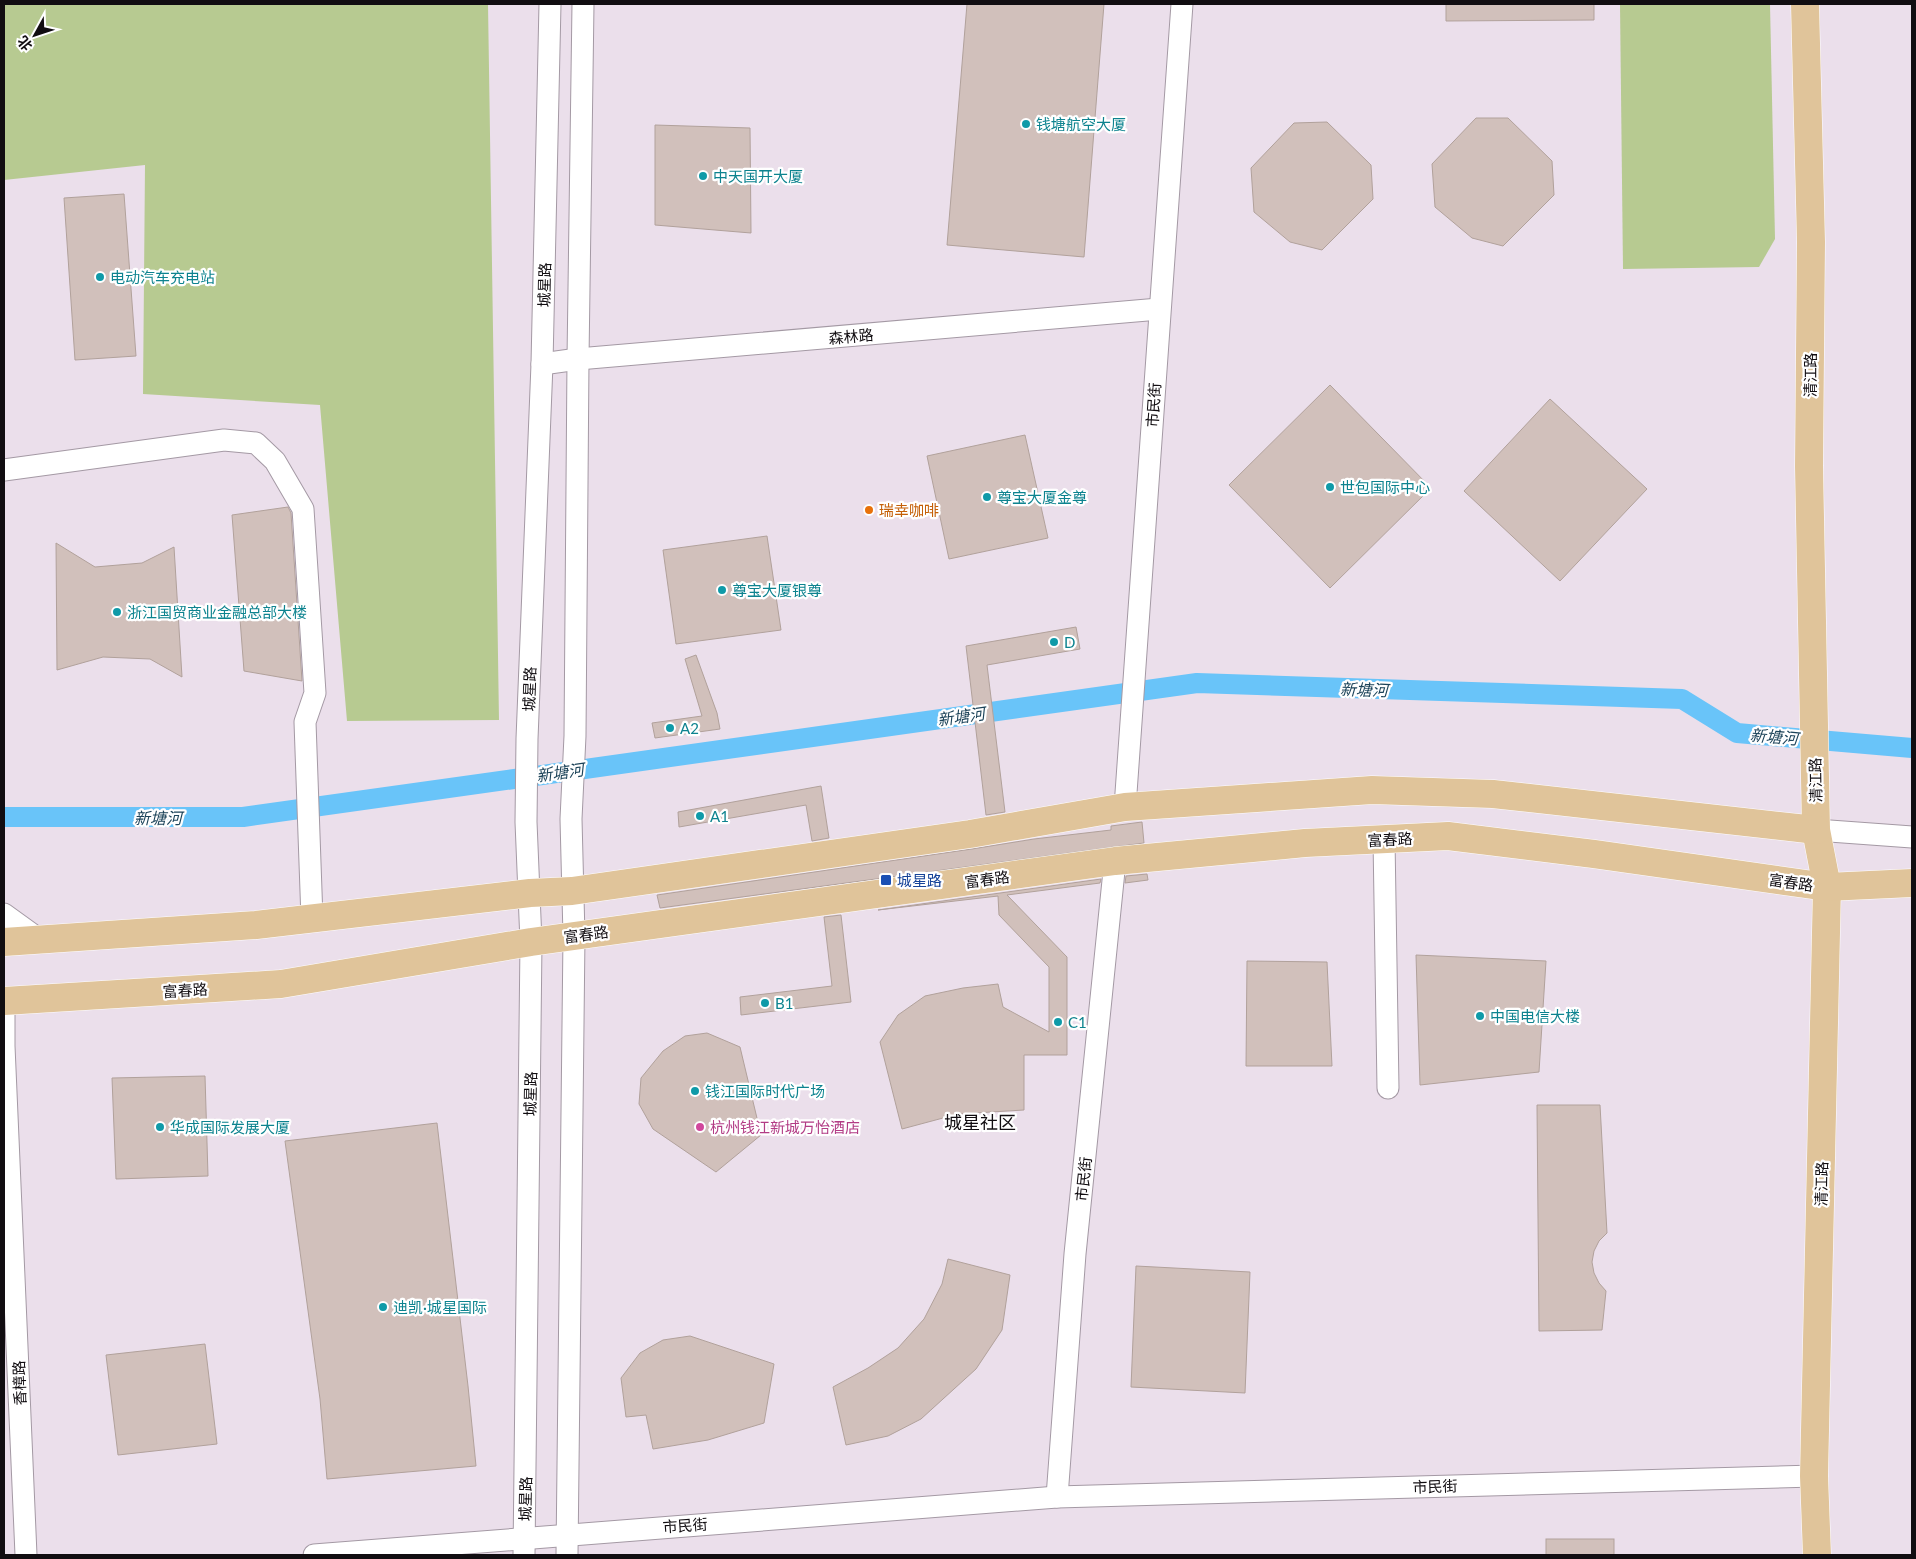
<svg xmlns="http://www.w3.org/2000/svg" width="1916" height="1559" font-family="Lato,'Noto Sans SC',sans-serif">
  <style>
    .green { fill: #b7ca91 }
    .lines { fill: none; stroke-linecap: round; stroke-linejoin: round }
    .canal { stroke: #69c4f9; stroke-width: 20 }
    .building { fill: #d1c0bb; stroke: #b1a19b }
    .minor-casing { stroke: #a499a4; stroke-width: 23 }
    .major-casing { stroke: #fff; stroke-width: 29 }
    .minor { stroke: #fff; stroke-width: 21 }
    .major { stroke: #e0c49a; stroke-width: 28 }
    .culture-dot { fill: #0f9aa8; stroke: #fff; stroke-width: 2 }
    .food-dot { fill: #e8710a; stroke: #fff; stroke-width: 2 }
    .transit-dot { fill: #1a4fb4; stroke: #fff; stroke-width: 2 }
    .hotel-dot { fill: #d1479c; stroke: #fff; stroke-width: 2 }
    .labels { text-anchor: middle; dominant-baseline: central; stroke-width: 4.5; stroke-linejoin: round; paint-order: stroke }
    .culture-label { font-size: 15px; fill: #0d838f; stroke: #fff; text-anchor: start }
    .street-label { font-size: 15px; fill: #110d11; stroke: #fff }
    .food-label { font-size: 15px; fill: #c56008; stroke: #fff; text-anchor: start }
    .transit-label { font-size: 15px; fill: #164399; stroke: #fff; text-anchor: start }
    .hotel-label { font-size: 15px; fill: #b23c85; stroke: #fff; text-anchor: start }
    .water-label { font-size: 16px; font-style: italic; fill: #1c4359; stroke: #fff }
    .quarter-label { font-size: 18px; fill: #110d11; stroke: #fff }
  </style>
  <rect width="100%" height="100%" fill="#ebdfeb"/>
  <g class="green">
    <polygon points="4,4 488,4 499,720 347,721 320,405 143,394 145,165 4,180"/>
    <polygon points="1620,4 1770,4 1775,239 1759,267 1623,269"/>
  </g>
  <g class="lines">
    <polyline class="canal" points="4,817 243,817 1197,683 1682,699 1737,733 1912,748"/>
  </g>
  <g class="building">
    <polygon points="967,4 1104,4 1084,257 947,245"/>
    <polygon points="1446,4 1594,4 1594,20 1446,21"/>
    <polygon points="1476,118 1508,118 1552,161 1554,195 1503,246 1472,238 1435,207 1432,164"/>
    <polygon points="1327,122 1371,165 1373,199 1322,250 1290,242 1254,212 1251,168 1294,123"/>
    <polygon points="655,125 750,128 751,233 655,225"/>
    <polygon points="124,194 136,356 75,360 64,198"/>
    <polygon points="1330,385 1431,488 1330,588 1229,485"/>
    <polygon points="1550,399 1647,489 1560,581 1464,491"/>
    <polygon points="1025,435 1048,538 949,559 927,456"/>
    <polygon points="288,507 291,513 302,681 244,671 232,515"/>
    <polygon points="767,536 781,630 676,644 663,550"/>
    <polygon points="56,543 95,567 142,563 174,547 182,677 150,659 103,657 57,670"/>
    <polygon points="1076,627 1080,649 987,665 1005,812 986,815 966,646"/>
    <polygon points="696,655 717,713 720,729 655,738 652,723 702,716 685,659"/>
    <polygon points="821,786 829,838 812,841 806,805 679,827 678,812"/>
    <polygon points="1142,822 1144,843 660,908 657,895 972,849 1034,839 1111,830 1111,826"/>
    <polygon points="1147,874 1148,880 1125,883 1126,876"/>
    <polygon points="1101,879 1100,883 1007,895 1067,957 1067,1055 1024,1055 1024,1110 958,1114 902,1129 880,1042 898,1015 925,996 963,988 998,984 1003,1007 1049,1032 1049,967 999,915 998,896 878,910"/>
    <polygon points="841,915 851,1002 741,1015 740,997 832,986 824,917"/>
    <polygon points="1416,955 1546,961 1539,1072 1420,1085"/>
    <polygon points="1247,961 1327,962 1332,1066 1246,1066"/>
    <polygon points="707,1033 740,1047 761,1135 716,1172 653,1129 639,1104 641,1078 663,1051 685,1036"/>
    <polygon points="205,1076 208,1176 116,1179 112,1078"/>
    <polygon points="1537,1105 1600,1105 1607,1233 1599,1241 1594,1251 1592,1262 1594,1273 1599,1283 1606,1291 1602,1330 1539,1331"/>
    <polygon points="437,1123 468,1386 476,1466 327,1479 320,1399 285,1141"/>
    <polygon points="948,1259 1010,1275 1002,1330 976,1369 921,1419 888,1436 846,1445 833,1387 868,1368 898,1348 924,1319 942,1284"/>
    <polygon points="1136,1266 1250,1272 1245,1393 1131,1387"/>
    <polygon points="690,1336 774,1364 764,1423 708,1440 653,1449 646,1415 626,1417 621,1378 640,1353 663,1340"/>
    <polygon points="205,1344 217,1444 118,1455 106,1355"/>
    <rect x="1546" y="1539" width="68" height="16"/>
  </g>
  <g class="lines">
    <g class="minor-casing">
      <g id="minor">
        <polyline points="542,364 578,359 1159,309"/>
        <polyline points="4,470 224,440 256,443 275,461 303,509 315,693 305,722 312,919"/>
        <polyline points="1125,807 1182,4"/>
        <polyline points="1816,830 1912,837"/>
        <polyline points="1384,839 1388,1088"/>
        <polyline points="4,914 40,940"/>
        <polyline points="4,1001 4,1046 26,1555"/>
        <polyline points="1057,1497 1075,1254 1115,861"/>
        <polyline points="314,1555 1057,1497 1814,1476"/>
        <polyline points="524,1555 531,942 526,822 527,739 542,364 550,4"/>
        <polyline points="567,1555 574,936 571,819 575,736 578,359 583,4"/>
      </g>
    </g>
    <g class="major-casing">
      <g id="major">
        <polyline points="1805,4 1811,242 1809,466 1816,830 1827,887 1814,1476 1817,1555"/>
        <polyline points="4,942 256,925 530,893 572,891 970,834 1125,807 1372,790 1493,794 1816,830"/>
        <polyline points="4,1001 281,984 531,942 1115,861 1305,843 1448,836 1594,854 1827,887 1912,883"/>
      </g>
    </g>
    <use href="#minor" class="minor"/>
    <use href="#major" class="major"/>
  </g>
  <g class="culture-dot">
    <circle cx="1026" cy="124" r="5"/>
    <circle cx="703" cy="176" r="5"/>
    <circle cx="100" cy="277" r="5"/>
    <circle cx="1330" cy="487" r="5"/>
    <circle cx="987" cy="497" r="5"/>
    <circle cx="722" cy="590" r="5"/>
    <circle cx="117" cy="612" r="5"/>
    <circle cx="1054" cy="642" r="5"/>
    <circle cx="670" cy="728" r="5"/>
    <circle cx="700" cy="816" r="5"/>
    <circle cx="765" cy="1003" r="5"/>
    <circle cx="1480" cy="1016" r="5"/>
    <circle cx="1058" cy="1022" r="5"/>
    <circle cx="695" cy="1091" r="5"/>
    <circle cx="160" cy="1127" r="5"/>
    <circle cx="383" cy="1307" r="5"/>
  </g>
  <circle class="food-dot" cx="869" cy="510" r="5"/>
  <rect class="transit-dot" x="880" y="874" width="12" height="12" rx="2.5"/>
  <circle class="hotel-dot" cx="700" cy="1127" r="5"/>
  <g class="labels">
    <g class="culture-label">
      <text x="1036" y="124">钱塘航空大厦</text>
      <text x="713" y="176">中天国开大厦</text>
      <text x="110" y="277">电动汽车充电站</text>
      <text x="1340" y="487">世包国际中心</text>
      <text x="997" y="497">尊宝大厦金尊</text>
      <text x="732" y="590">尊宝大厦银尊</text>
      <text x="127" y="612">浙江国贸商业金融总部大楼</text>
      <text x="1064" y="642">D</text>
      <text x="680" y="728">A2</text>
      <text x="710" y="816">A1</text>
      <text x="775" y="1003">B1</text>
      <text x="1490" y="1016">中国电信大楼</text>
      <text x="1068" y="1022">C1</text>
      <text x="705" y="1091">钱江国际时代广场</text>
      <text x="170" y="1127">华成国际发展大厦</text>
      <text x="393" y="1307">迪凯·城星国际</text>
    </g>
    <g class="street-label">
      <text transform="translate(544 285) rotate(-89)">城星路</text>
      <text transform="translate(851 336) rotate(-5)">森林路</text>
      <text transform="translate(1810 375) rotate(-90)">清江路</text>
      <text transform="translate(1153 405) rotate(-86)">市民街</text>
      <text transform="translate(529 689) rotate(-88)">城星路</text>
      <text transform="translate(1815 780) rotate(-91)">清江路</text>
      <text transform="translate(1390 839) rotate(-3)">富春路</text>
      <text transform="translate(987 879) rotate(-8)">富春路</text>
      <text transform="translate(1791 882) rotate(8)">富春路</text>
      <text transform="translate(586 934) rotate(-8)">富春路</text>
      <text transform="translate(185 990) rotate(-4)">富春路</text>
      <text transform="translate(530 1094) rotate(-89)">城星路</text>
      <text transform="translate(1083 1179) rotate(-84)">市民街</text>
      <text transform="translate(1821 1184) rotate(-89)">清江路</text>
      <text transform="translate(19 1383) rotate(-92)">香樟路</text>
      <text transform="translate(1435 1486) rotate(-2)">市民街</text>
      <text transform="translate(525 1499) rotate(-89)">城星路</text>
      <text transform="translate(685 1525) rotate(-4)">市民街</text>
    </g>
    <g class="food-label">
      <text x="879" y="510">瑞幸咖啡</text>
    </g>
    <g class="transit-label">
      <text x="897" y="880">城星路</text>
    </g>
    <g class="hotel-label">
      <text x="710" y="1127">杭州钱江新城万怡酒店</text>
    </g>
    <g class="water-label">
      <text transform="translate(1364 689) rotate(2)">新塘河</text>
      <text transform="translate(961 716) rotate(-8)">新塘河</text>
      <text transform="translate(1774 736) rotate(5)">新塘河</text>
      <text transform="translate(560 772) rotate(-8)">新塘河</text>
      <text x="158" y="817">新塘河</text>
    </g>
    <g class="quarter-label">
      <text x="980" y="1122">城星社区</text>
    </g>
  </g>
  <rect width="1916" height="1559" fill="none" stroke="#110d11" stroke-width="10"/>
  <g transform="translate(35 35) rotate(230)" stroke="#ffffff" stroke-width="4" paint-order="stroke">
  <path d="M0-4L9 19L0 12L-9 19Z" fill="#110d11"/>
  <text y="-8" font-size="14" font-weight="bold" text-anchor="middle" fill="#110d11">北</text>
  </g>
</svg>
